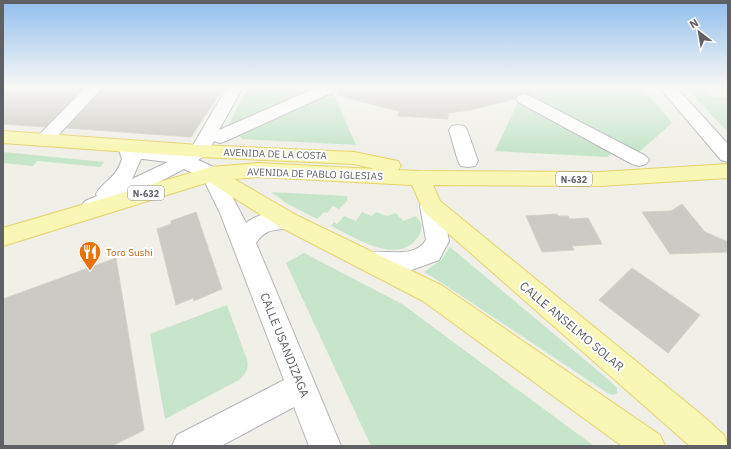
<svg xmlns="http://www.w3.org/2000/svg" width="731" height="449" font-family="'IBM Plex Sans',sans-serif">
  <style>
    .green { fill: #c7e5cb }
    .building { fill: #cccac4; stroke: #d4d2c7 }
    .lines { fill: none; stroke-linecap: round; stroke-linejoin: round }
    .minor-casing { stroke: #b5b6bb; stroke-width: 2 }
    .major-casing { stroke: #e6d56b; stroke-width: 2 }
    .minor { fill: #fff; fill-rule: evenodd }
    .major { fill: #f8f7b5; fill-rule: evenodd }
    .labels { text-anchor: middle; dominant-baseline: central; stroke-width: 4; stroke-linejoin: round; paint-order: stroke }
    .shield { fill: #fff; stroke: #8f9095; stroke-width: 1 }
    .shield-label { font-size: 9px; font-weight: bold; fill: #5f6167 }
    .street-label { font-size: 10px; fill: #5f6167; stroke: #fff }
    .food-label { font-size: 10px; fill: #c56008; stroke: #fff; text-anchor: start }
    .near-street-label { font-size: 12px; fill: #5f6167; stroke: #fff }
  </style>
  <rect width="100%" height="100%" fill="#f0efe8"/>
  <g class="green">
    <polygon points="248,87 318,87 228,126"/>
    <polygon points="543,87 642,87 672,123 638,153 529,96"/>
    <polygon points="685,87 704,87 714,97 725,97 728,99 728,132"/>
    <polygon points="328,93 333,93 356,145 242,139 238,134"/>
    <polygon points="518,102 612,153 607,157 495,151"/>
    <polygon points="3,152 104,162 100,167 37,161 33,166 3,163"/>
    <polygon points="271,192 347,196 347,201 339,209 333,206 327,213 324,212 317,219 286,203"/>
    <path d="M362,212L372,216L376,212L387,216L396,213L403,221L416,216L421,223C422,230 420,236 415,241C393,264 353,236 331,226L334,222L337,224L344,216L356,221Z"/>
    <polygon points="450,247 610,381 617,388 617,393 614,395 609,394 442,283 424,272 441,260"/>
    <polygon points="304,253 402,304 594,446 371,446 286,263"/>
    <path d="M227,305L247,360C249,369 246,373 239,380L165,419L150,334Z"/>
  </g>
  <g class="building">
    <polygon points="33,87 84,87 45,127 3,124 3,91 27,92"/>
    <polygon points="104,87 224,87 191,137 67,128"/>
    <polygon points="338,87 531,87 532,95 524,93 517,95 515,99 471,110 448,113 448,119 398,116 399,111 337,95"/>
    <polygon points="682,204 705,232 728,242 728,252 670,254 642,212 671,211"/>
    <polygon points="196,212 222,289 194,301 193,298 176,305 157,229 171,224 171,221"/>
    <polygon points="557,214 558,216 568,216 570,219 588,218 602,244 572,246 574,250 542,252 526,216"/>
    <polygon points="116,258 144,430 112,446 3,446 3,299"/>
    <polygon points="632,268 700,315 668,353 599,300"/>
  </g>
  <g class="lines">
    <g class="minor-casing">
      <g id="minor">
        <polygon points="86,87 103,87 50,144 44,146 38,144 35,140 38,136"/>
        <path d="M227,87H243L219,130L318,87H334L335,89L333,92L226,141L220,143L214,141L206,155L198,160L218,169L246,223C259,212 281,210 296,215L299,221L296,227C278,232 268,225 256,243L341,446H309L294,407L221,446H172L177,435L284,380L220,213L203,178L184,169L99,213L92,215L85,213L81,207L85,201L97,196L96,194C104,180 116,179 122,159L118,147L120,143L127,141L145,147L174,150L183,153L192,147ZM141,159H143L168,162L132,179Z"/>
        <polygon points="659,87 676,87 728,144 728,162 721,160"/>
        <polygon points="524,94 530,96 646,156 649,160 646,164 639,166 632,164 518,102 516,99 518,96"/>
        <polygon points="458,125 464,126 467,130 478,161 475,166 468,167 461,166 458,161 449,130 452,126"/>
        <path d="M431,198L438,200L442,206L449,241L439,260L406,272L369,271L361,268L357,261L361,254C380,247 414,261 426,240L420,206L424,200Z"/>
      </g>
    </g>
    <g class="major-casing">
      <polygon id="major" points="3,131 199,145 354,152 398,161 401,166 398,170 420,171 600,172 728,164 728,178 600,186 433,185 440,201 703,416 724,435 728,446 690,446 424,212 412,185 258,177 234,179 296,215 441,285 660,435 665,446 622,446 423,301 280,227 209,182 3,246 3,228 211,167 258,163 375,169 354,164 199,157 3,143"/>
    </g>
    <use href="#minor" class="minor"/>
    <use href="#major" class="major"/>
  </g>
  <linearGradient id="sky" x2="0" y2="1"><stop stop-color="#91beee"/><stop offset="0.58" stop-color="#f8f8f5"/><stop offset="1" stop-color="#f8f8f5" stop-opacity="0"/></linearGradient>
  <rect width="731" height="150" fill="url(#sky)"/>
  <defs>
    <g id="restaurant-pin" transform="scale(1.15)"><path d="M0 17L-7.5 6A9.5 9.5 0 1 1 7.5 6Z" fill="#e8710a" stroke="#fff"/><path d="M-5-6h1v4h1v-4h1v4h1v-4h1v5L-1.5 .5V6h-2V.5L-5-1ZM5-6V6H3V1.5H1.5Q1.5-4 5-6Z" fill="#fff"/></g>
  </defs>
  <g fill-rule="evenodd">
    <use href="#restaurant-pin" x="90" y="252"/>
  </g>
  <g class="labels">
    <g class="shield">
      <rect x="556" y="172" width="36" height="14" rx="3"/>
      <rect x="128" y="186" width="36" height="14" rx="3"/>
    </g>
    <g class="shield-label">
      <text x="574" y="179">N-632</text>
      <text x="146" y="193">N-632</text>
    </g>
    <g class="street-label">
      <text transform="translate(275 154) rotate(2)">AVENIDA DE LA COSTA</text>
      <text transform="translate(315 174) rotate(2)">AVENIDA DE PABLO IGLESIAS</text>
    </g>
    <g class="food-label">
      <text x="106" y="252">Toro Sushi</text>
    </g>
    <g class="near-street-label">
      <text transform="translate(572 326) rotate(40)">CALLE ANSELMO SOLAR</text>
      <text transform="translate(285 345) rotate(68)">CALLE USANDIZAGA</text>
    </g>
  </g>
  <rect width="731" height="449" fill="none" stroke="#5f6167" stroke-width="8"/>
  <g transform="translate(699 32) rotate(329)" stroke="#ffffff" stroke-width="3" paint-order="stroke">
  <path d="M0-3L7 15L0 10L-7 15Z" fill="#5f6167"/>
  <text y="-6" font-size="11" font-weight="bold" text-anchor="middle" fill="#5f6167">N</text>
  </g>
</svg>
